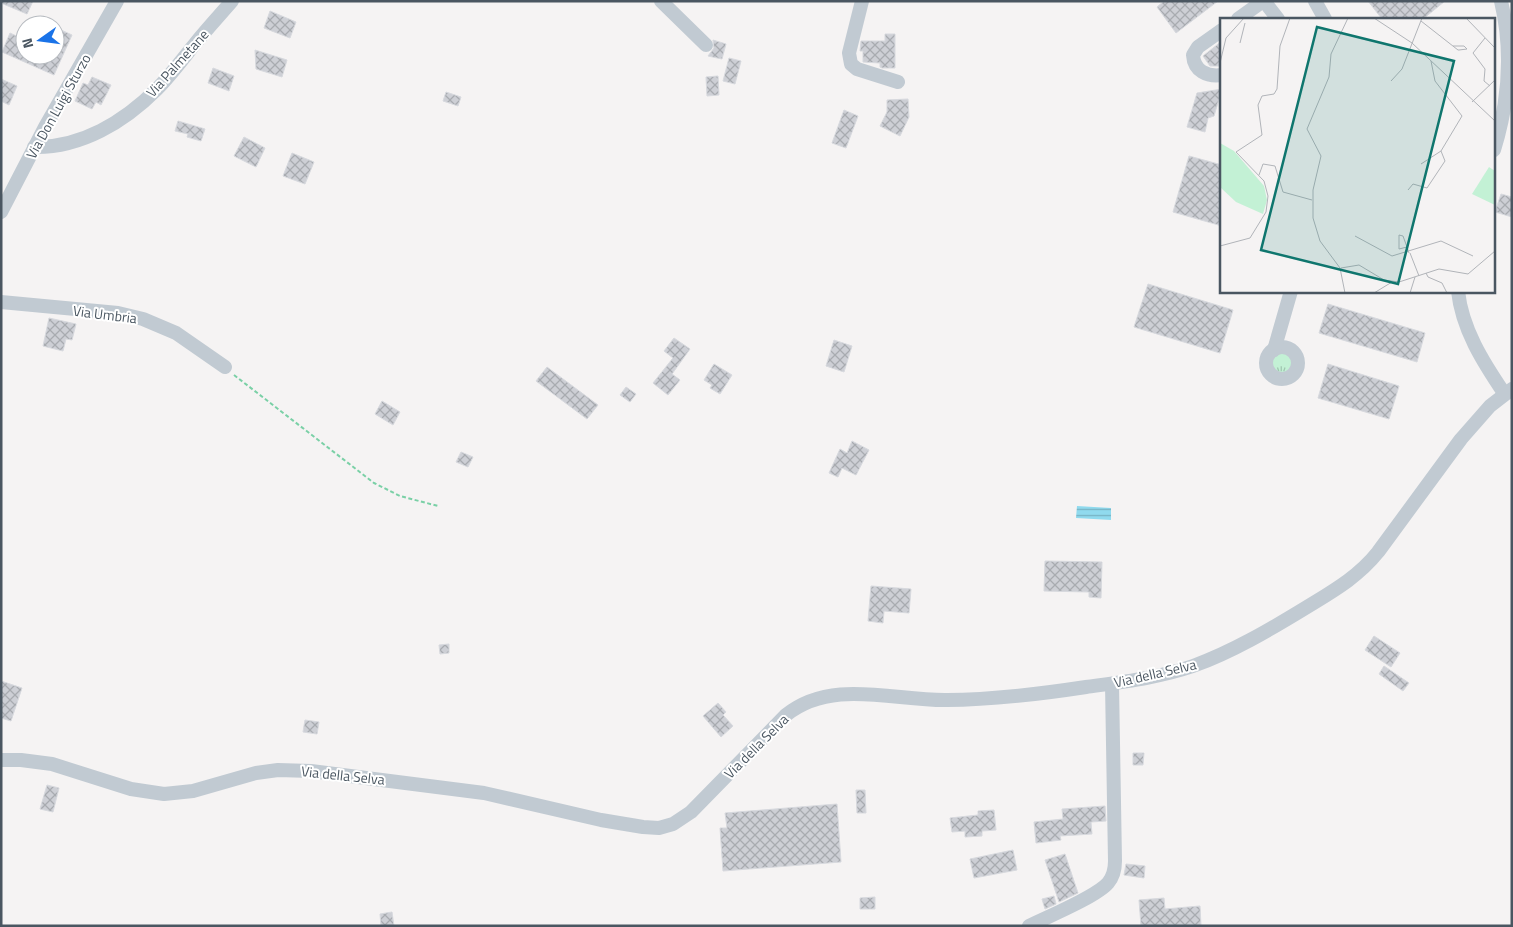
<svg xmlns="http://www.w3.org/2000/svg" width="1513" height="927" font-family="'Titillium Web',sans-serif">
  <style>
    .grass { fill: url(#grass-tufts) }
    .water { fill: url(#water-rules) }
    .building { fill: url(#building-cross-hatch); stroke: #d7d9de }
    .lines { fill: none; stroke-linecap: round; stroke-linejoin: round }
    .path { stroke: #7ad0a6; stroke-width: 2; stroke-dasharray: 4 2.5; stroke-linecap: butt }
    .minor { stroke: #c1cad2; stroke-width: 14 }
    .labels { text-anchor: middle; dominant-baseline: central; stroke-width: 4; stroke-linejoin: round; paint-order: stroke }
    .street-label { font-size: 14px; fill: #4a5661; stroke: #fff }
    .inset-road { fill: none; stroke: #b1b4b9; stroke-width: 1 }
    .view { fill: #0f766e; fill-opacity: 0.15; stroke: #0f766e; stroke-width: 2.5 }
    .inset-edge { fill: none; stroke: #4a5661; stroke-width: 2.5 }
  </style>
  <defs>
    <pattern id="grass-tufts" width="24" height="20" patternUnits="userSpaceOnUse" patternTransform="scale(1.25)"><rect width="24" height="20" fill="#c3f1d5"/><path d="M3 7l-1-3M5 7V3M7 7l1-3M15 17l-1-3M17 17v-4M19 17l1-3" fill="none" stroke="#a0c6b0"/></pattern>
    <pattern id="water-rules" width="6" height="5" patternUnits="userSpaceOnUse" patternTransform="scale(1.25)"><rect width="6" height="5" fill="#90daee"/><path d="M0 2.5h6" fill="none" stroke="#78b4c4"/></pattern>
    <pattern id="building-cross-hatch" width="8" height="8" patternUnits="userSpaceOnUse" patternTransform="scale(1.25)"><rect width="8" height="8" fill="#cdcfd5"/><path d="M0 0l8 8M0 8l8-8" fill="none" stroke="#a8abb0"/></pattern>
  </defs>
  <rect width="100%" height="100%" fill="#f5f3f3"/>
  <circle class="grass" cx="1282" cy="363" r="12"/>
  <polygon class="water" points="1077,506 1111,508 1111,520 1076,518"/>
  <g class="building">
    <polygon points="1,1 33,1 27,14 1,3"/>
    <polygon points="1164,1 1218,1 1176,33 1157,7"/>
    <polygon points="1368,1 1445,1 1423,19 1382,19"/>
    <polygon points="270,11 296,22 290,38 264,28"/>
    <polygon points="59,29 72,35 54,75 2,52 10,33 25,40 25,55 55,55 55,38"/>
    <polygon points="885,34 895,34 895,68 882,68 880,67 880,63 863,62 863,51 860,51 861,41 885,41"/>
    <polygon points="713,40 726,44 722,59 708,56 714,48"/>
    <polygon points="1222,41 1222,64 1219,66 1210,66 1203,56"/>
    <polygon points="255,50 287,60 282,77 256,69"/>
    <polygon points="729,58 741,61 735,84 723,81"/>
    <polygon points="213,68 234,76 229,91 208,83"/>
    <polygon points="718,76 719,95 707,96 706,77"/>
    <polygon points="92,77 111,85 101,105 96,102 92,109 75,101 83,83 88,85"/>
    <polygon points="1,79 17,86 9,105 1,101"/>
    <polygon points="1222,89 1214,116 1208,118 1205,132 1187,127 1197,93"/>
    <polygon points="446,92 461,97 458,106 443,101"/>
    <polygon points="908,99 909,117 900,136 880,126 887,112 887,100"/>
    <polygon points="844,110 858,116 846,148 832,143"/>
    <polygon points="178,121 205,129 201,141 187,137 188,134 175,131"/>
    <polygon points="244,137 265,148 256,167 234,156"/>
    <polygon points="292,153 314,162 305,184 283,176"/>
    <polygon points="1189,156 1222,165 1222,226 1173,212"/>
    <polygon points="1501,194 1512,197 1512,217 1495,212"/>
    <polygon points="1148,284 1233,310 1220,353 1134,327"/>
    <polygon points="1328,304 1425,333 1417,362 1319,333"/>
    <polygon points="49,318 76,324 72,340 66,339 63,351 43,346"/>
    <polygon points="674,338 690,349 672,374 680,380 668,395 653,383 673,358 664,351"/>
    <polygon points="834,340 852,346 844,372 826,366"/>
    <polygon points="714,364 732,375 720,394 710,388 712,385 704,380"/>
    <polygon points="1328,364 1399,386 1389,419 1318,398"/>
    <polygon points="547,367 598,405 587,419 536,381"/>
    <polygon points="626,387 636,394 630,402 620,395"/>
    <polygon points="382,401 400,412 393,425 375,414"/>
    <polygon points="852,441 869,450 856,475 842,468 838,477 829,473 840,449 847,453"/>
    <polygon points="461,452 473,457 468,467 456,462"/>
    <polygon points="1045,561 1102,562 1101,598 1089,597 1089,592 1044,591"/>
    <polygon points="871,586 911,589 909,613 884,611 883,623 868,621"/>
    <polygon points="1374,636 1400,653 1391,667 1365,650"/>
    <polygon points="449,644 449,653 440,654 439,645"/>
    <polygon points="1384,666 1409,683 1403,691 1379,674"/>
    <polygon points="1,681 22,688 11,721 1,718"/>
    <polygon points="718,703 726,712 723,715 733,726 721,737 703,716"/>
    <polygon points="305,720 319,722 317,734 303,732"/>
    <polygon points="1133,753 1144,753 1143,765 1133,765"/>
    <polygon points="47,785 59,788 53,812 40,809"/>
    <polygon points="856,790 865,790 866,813 857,813"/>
    <polygon points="837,804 841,862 723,871 720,828 727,828 725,813"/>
    <polygon points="1105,806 1106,821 1091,822 1092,834 1060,836 1061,840 1036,843 1034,822 1063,819 1062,809"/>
    <polygon points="994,810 996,830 982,831 982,836 965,837 965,831 952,832 950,818 978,815 978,811"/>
    <polygon points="1013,850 1017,870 974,878 970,859"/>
    <polygon points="1065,854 1078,893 1059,902 1045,860"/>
    <polygon points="1126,864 1145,866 1144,878 1124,875"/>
    <polygon points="1054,896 1056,904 1045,909 1042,899"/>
    <polygon points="875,897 875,909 860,909 860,898"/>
    <polygon points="1164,898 1165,909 1200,906 1201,926 1141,926 1139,900"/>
    <polygon points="392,912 394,926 381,926 380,914"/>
  </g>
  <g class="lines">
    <polyline class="path" points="234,375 374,483 400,496 438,506"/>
    <g class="minor">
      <polyline points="661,1 706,45"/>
      <polyline points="862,1 849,53 851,64 857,69 898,82"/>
      <polyline points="1264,1 1278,19"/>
      <polyline points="1315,1 1325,19"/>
      <polyline points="1238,19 1263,1"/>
      <path d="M1222,30L1198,47L1193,55C1194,71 1207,77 1222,75"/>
      <path d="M34,147C81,148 124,122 157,89C170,76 182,60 194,45C206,30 219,16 232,1"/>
      <path d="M1494,150C1509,101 1513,51 1501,1"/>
      <polyline points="1,212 45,127 117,1"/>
      <path d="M1458,291C1462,329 1483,362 1504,393"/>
      <polyline points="1,302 118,313 143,319 176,333 225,367"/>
      <circle cx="1282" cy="363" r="16"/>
      <polyline points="1274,350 1291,291"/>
      <path d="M1,760H21L52,764L131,789L164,794L193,791L256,773L278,770L311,771L484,793L601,820L643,827L659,828L673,824L691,812L786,715C832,678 894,701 947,700C993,700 1040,694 1086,687C1122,682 1158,678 1193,666C1232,652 1271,629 1307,607C1333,591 1358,577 1378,552L1461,439L1490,406L1512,389"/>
      <path d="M1029,926C1047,917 1096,897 1108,883C1113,877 1115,869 1115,861L1112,684"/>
    </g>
  </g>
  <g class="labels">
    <g class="street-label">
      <text transform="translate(177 63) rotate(-48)">Via Palmetane</text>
      <text transform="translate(58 106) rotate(-61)">Via Don Luigi Sturzo</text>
      <text transform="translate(105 314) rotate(7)">Via Umbria</text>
      <text transform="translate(1155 673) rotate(-13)">Via della Selva</text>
      <text transform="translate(756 746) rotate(-45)">Via della Selva</text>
      <text transform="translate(343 775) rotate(6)">Via della Selva</text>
    </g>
  </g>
  <g transform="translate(1220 18)">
    <rect width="275" height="275" fill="#f5f3f3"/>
    <path d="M269,149L275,153V187L252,176Z" fill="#c3f1d5"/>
    <path d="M0,125L14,133L44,168L47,182L43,196L16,184L0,169Z" fill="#c3f1d5"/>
    <path class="inset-road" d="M154,0L192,25L275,103M246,0L275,30M201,3L238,32H239L247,31L244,28H233M265,20L253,35L265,51L264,63L270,68M20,25L25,5M0,45L6,20L24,0M171,63L182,51L202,0M252,84L275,62M201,146L221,133M39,157L43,146L55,148L63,174L92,182M188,172L193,166L207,170L225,143L221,133L242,98L215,63L211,43M135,218L172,238L221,223L253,238M0,228L30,220L46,194L48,178L44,163L16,134L42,117L38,87L42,78L54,76L57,71L60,28L70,0M187,229L179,231V217L183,218L187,229L189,235M190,235L199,258M121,250L139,247L164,262L179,264L219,251L248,256L275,233M206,255L208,259L222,265L227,275M125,275L120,250L100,223L93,200V172L101,138L87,111L109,59L111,36L128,0M154,275L172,264M190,275L195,259"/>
    <path class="view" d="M97,9L234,43L178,266L41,232Z"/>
    <rect width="275" height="275" class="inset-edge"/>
  </g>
  <rect width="1513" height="927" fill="none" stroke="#4a5661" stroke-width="5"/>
  <g transform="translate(40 40) rotate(256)"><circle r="24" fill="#ffffff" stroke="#b7bbc0"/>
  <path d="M0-4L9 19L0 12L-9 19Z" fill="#1a73e8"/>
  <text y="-8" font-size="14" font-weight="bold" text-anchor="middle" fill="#4a5661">N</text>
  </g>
</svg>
